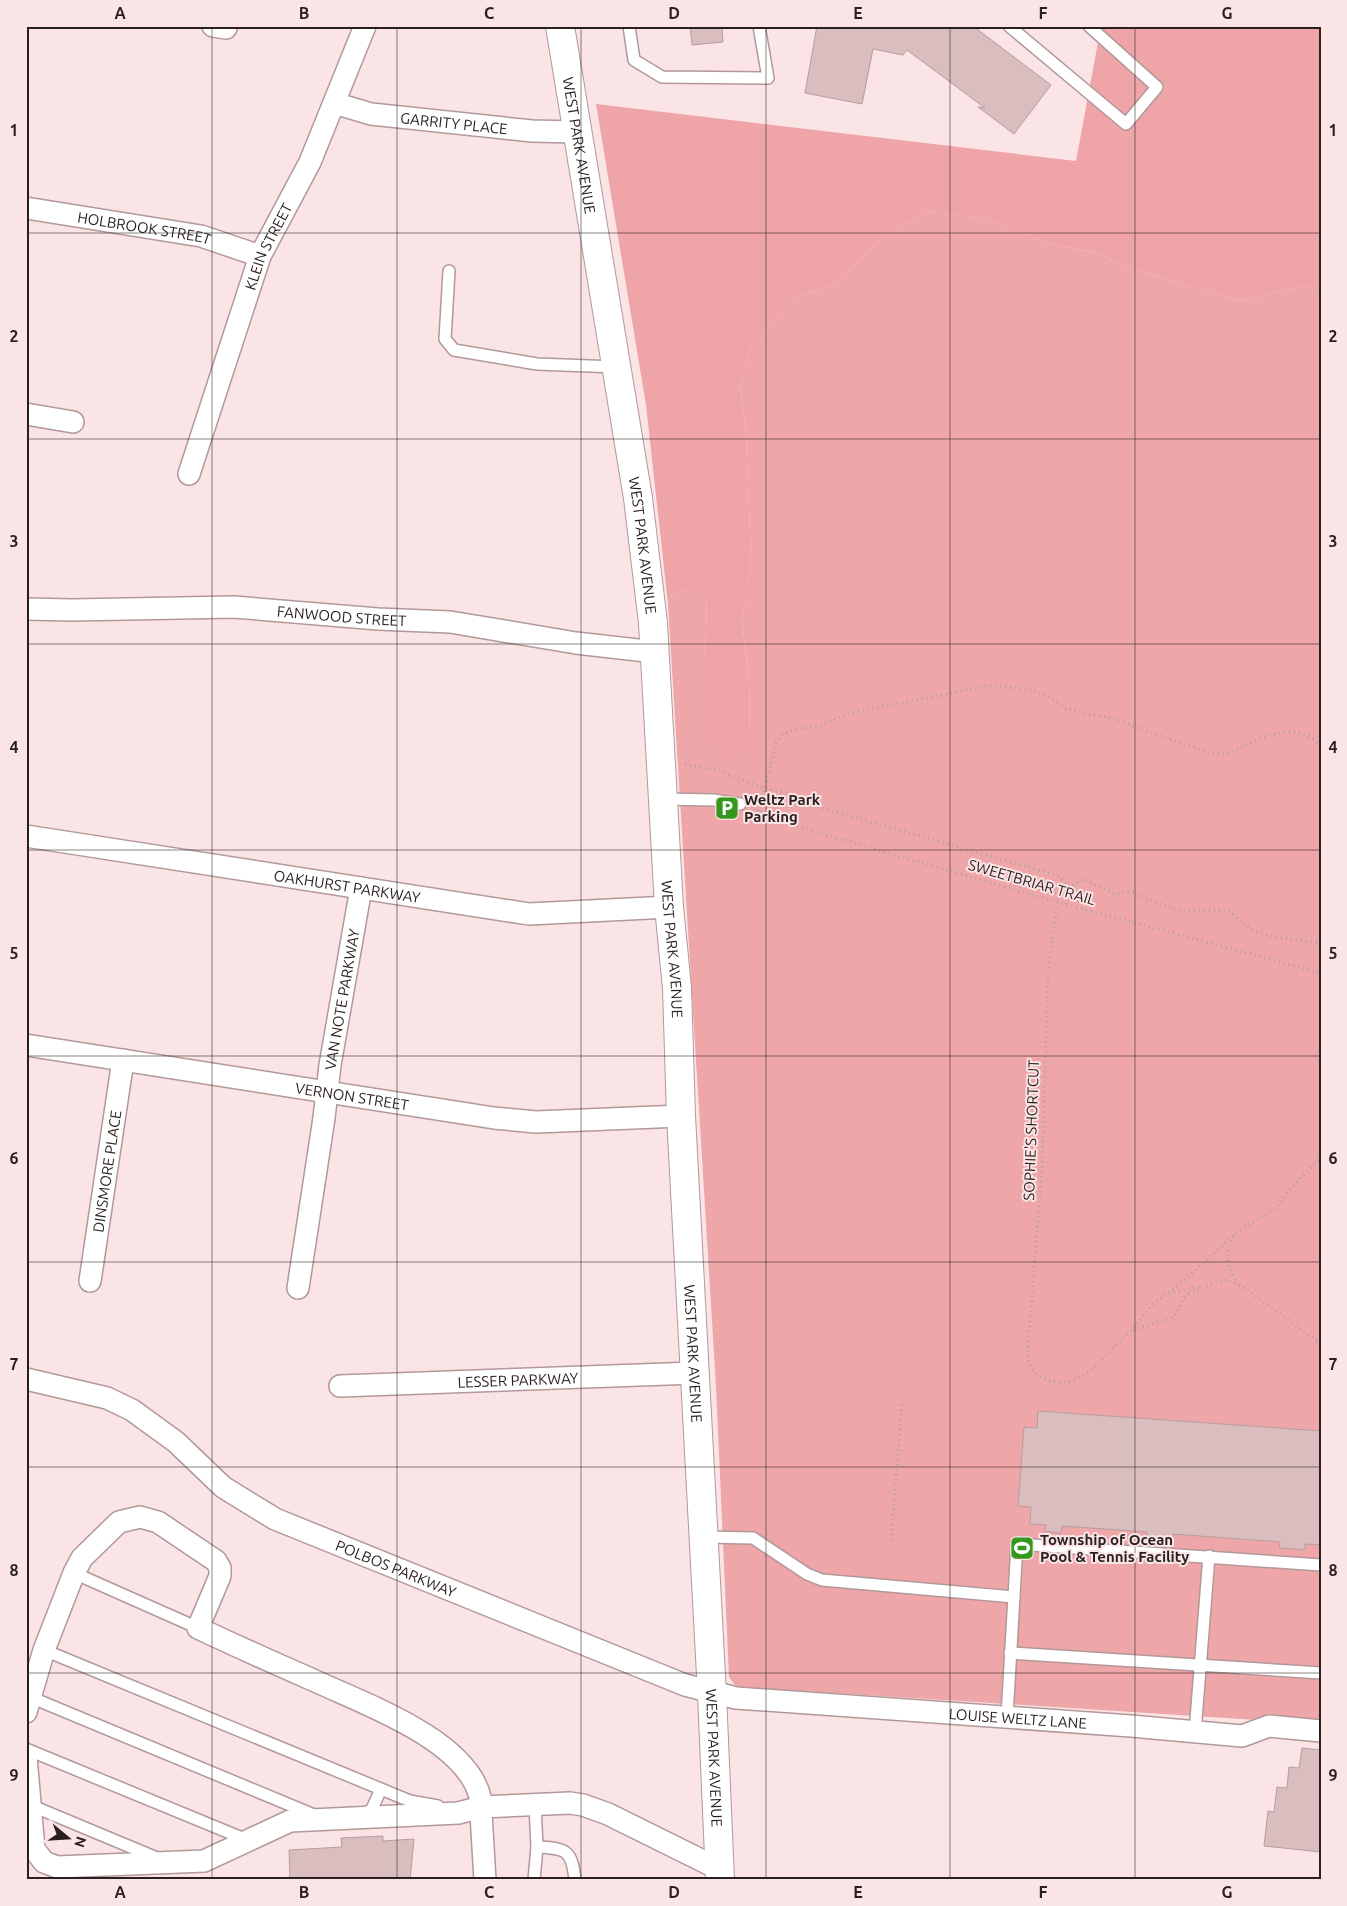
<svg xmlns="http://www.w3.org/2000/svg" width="1347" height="1906" font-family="Ubuntu,sans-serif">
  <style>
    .green { fill: #eea6a9 }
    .forest { fill: #efa4a8 }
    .building { fill: #dabebf; stroke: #b79d9d }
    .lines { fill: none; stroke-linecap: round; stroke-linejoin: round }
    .lane-casing { stroke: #b29899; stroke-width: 14 }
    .street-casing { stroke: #b29899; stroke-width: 24 }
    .secondary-casing { stroke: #b29899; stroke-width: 30 }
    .path { stroke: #b2a0a0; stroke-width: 3; stroke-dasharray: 1 4; stroke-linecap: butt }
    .lane { stroke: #fff; stroke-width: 11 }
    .street { stroke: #fff; stroke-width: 21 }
    .secondary { stroke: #fff; stroke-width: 28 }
    .grid { fill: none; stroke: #291f1f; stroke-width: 1; stroke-opacity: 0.55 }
    .labels { text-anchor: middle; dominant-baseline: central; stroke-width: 4; stroke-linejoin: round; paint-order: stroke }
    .street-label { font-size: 15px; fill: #291f1f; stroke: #fbe4e5 }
    .poi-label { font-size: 15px; font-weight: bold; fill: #291f1f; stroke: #fbe4e5; text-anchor: start }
    .neatline { fill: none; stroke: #291f1f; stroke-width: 2 }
    .grid-label { font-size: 16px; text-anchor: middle; font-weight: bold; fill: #291f1f }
  </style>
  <rect width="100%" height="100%" fill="#fbe4e5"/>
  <polygon class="green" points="925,211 988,219 1050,244 1094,252 1140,271 1240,301 1303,286 1321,291 1321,1724 739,1687 735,1685 729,1677 716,1386 668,604 672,594 685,588 707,598 705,663 750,739 749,680 742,620 751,558 746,434 740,386 751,348 791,299 835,283 877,243"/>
  <polygon class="forest" points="1101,26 1321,26 1321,291 1303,286 1240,301 1140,271 1094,252 1050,244 988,219 925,211 877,243 835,283 791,299 751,348 740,386 746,434 751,558 742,621 749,680 750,739 733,756 718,751 705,663 707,599 685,588 672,594 668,604 646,405 596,104 1076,161"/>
  <g class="building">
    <polygon points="690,26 722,26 723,42 692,45"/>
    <polygon points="817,26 973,26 1051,85 1014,134 978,107 985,108 907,50 903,55 873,49 862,104 805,93"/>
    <polygon points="1038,1411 1321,1431 1321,1545 1305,1544 1305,1550 1279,1548 1280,1542 1173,1534 1173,1541 1147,1539 1147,1532 1062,1526 1061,1533 1045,1531 1046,1525 1030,1524 1031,1507 1018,1506 1024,1427 1037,1428"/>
    <polygon points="1302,1748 1321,1750 1321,1852 1264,1846 1268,1811 1274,1812 1277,1787 1287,1788 1289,1767 1299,1768"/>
    <polygon points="383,1836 383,1841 414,1839 410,1880 290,1880 289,1850 342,1847 341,1838"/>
  </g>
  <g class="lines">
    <g class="lane-casing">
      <g id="lane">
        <polyline points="629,26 634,60 662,77 768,78 759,26"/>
        <polyline points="1009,26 1126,124 1157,87 1089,26"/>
        <polyline points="449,271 445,339 454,350 537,364 616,367"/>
        <polyline points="663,799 714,800 740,804"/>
        <polyline points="704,1537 753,1538 807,1574 822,1580 1014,1597"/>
        <polyline points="74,1573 198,1628"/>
        <polyline points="44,1650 410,1801 438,1806"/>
        <polyline points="1010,1653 1321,1673"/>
        <polyline points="30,1697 314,1815"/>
        <polyline points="1007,1717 1017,1544 1321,1565"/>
        <polyline points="1195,1732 1209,1556"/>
        <polyline points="26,1749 247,1840"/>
        <polyline points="30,1805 157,1858"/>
        <polyline points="363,1815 372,1809 381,1789"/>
        <path d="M537,1847C566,1848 572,1850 575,1880"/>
        <polyline points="534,1880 537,1847 535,1805"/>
      </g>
    </g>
    <g class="street-casing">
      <g id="street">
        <polyline points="213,26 226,28"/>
        <path id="s1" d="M334,103L371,114L532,131L577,132"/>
        <path id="s2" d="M26,208L201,236L260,256"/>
        <polyline points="26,414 73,422"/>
        <path id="s3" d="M189,474L260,256L310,162L365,26"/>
        <path id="s4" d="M26,609L72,610L234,607L378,619L450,622L576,643L655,652"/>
        <path id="s5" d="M26,836L529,914L669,907"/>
        <path id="s6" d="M26,1045L494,1118L536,1122L681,1116"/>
        <path id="s7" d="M90,1281L123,1060"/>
        <path id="s8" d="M298,1288L324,1118L330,1065L361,888"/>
        <path id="s9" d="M26,1379L107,1398L132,1410L176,1442L223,1487L275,1519L685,1685L736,1698L1131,1726L1242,1736L1269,1726L1321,1731"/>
        <path id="s10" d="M340,1386L695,1373"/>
        <path d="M26,1712L44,1650L74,1573L82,1558L119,1522L140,1517L158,1522L216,1561L220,1568V1576L198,1628C236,1646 274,1663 313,1680C362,1703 466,1739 480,1797L485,1880"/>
        <polyline points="26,1757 34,1849 44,1862 57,1867 204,1861 290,1821 458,1813 482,1807 570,1803 583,1805 608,1814 719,1869"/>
      </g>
    </g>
    <g class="secondary-casing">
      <g id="secondary">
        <path id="s11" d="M560,26L638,498L653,623L669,907L677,988L681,1116L712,1694L720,1880"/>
      </g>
    </g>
    <g class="path">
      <polyline points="685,764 720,771 763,788 782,792 804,803 1039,870 1058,876 1071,887"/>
      <polyline points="752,807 775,820 1057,902 1321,973"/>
      <path d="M759,811L776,743L783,734L793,730L821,725L850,713L992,685L1027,689L1050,697L1065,708L1092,715L1108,717L1207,752C1213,753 1220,755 1226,753C1236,752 1245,745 1254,741C1276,732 1305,725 1321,747"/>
      <path d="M1057,902L1048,973L1042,1168L1027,1359C1039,1387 1067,1387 1089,1372L1132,1330L1151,1306L1185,1280L1236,1233L1276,1208L1290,1189L1321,1157"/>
      <path d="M1066,904L1070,888L1080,880L1088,881L1115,894L1131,892L1178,911L1226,910C1237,915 1241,924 1251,929C1271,940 1299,938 1321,944"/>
      <path d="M1234,1236C1225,1252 1227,1268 1238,1283"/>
      <polyline points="1169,1293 1202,1286"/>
      <polyline points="1133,1330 1174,1317 1184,1298 1189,1294 1223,1279 1238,1284 1249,1291 1321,1344"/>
      <polyline points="891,1540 902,1401"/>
    </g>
    <use href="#lane" class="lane"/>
    <use href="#street" class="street"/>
    <use href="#secondary" class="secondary"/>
  </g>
  <path class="grid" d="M212,26V1880M397,26V1880M581,26V1880M766,26V1880M950,26V1880M1135,26V1880M26,233H1321M26,439H1321M26,644H1321M26,850H1321M26,1056H1321M26,1262H1321M26,1467H1321M26,1673H1321"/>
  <defs>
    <g id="parking-square" transform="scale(1.25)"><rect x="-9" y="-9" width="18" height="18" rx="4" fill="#34981e" stroke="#fbe4e5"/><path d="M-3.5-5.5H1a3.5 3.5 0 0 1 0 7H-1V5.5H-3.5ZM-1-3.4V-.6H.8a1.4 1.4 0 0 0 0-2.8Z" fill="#fff"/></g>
    <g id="stadium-square" transform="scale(1.25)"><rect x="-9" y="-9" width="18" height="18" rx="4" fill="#34981e" stroke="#fbe4e5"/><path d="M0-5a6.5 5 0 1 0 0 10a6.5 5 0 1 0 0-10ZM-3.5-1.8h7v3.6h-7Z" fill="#fff"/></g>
  </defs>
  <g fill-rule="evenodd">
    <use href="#parking-square" x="727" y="808"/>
    <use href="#stadium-square" x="1022" y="1548"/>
  </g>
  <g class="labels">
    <g class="street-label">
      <text stroke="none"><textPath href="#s1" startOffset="122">GARRITY PLACE</textPath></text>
      <text stroke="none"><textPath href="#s11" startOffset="121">WEST PARK AVENUE</textPath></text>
      <text stroke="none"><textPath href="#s2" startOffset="120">HOLBROOK STREET</textPath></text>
      <text stroke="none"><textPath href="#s3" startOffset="241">KLEIN STREET</textPath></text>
      <text stroke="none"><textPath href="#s11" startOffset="526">WEST PARK AVENUE</textPath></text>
      <text stroke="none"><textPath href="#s4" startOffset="316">FANWOOD STREET</textPath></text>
      <text transform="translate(1032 882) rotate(16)">SWEETBRIAR TRAIL</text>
      <text stroke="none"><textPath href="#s5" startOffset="325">OAKHURST PARKWAY</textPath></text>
      <text stroke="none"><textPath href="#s11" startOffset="931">WEST PARK AVENUE</textPath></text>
      <text stroke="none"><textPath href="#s8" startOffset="292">VAN NOTE PARKWAY</textPath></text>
      <text stroke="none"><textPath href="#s6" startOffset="330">VERNON STREET</textPath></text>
      <text transform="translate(1031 1130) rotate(-88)">SOPHIE'S SHORTCUT</text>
      <text stroke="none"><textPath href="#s7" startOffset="111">DINSMORE PLACE</textPath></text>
      <text stroke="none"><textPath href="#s11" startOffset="1336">WEST PARK AVENUE</textPath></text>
      <text stroke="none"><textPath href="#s10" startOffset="178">LESSER PARKWAY</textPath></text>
      <text stroke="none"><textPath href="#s9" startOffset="422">POLBOS PARKWAY</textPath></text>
      <text stroke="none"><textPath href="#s9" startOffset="1069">LOUISE WELTZ LANE</textPath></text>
      <text stroke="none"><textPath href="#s11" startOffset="1741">WEST PARK AVENUE</textPath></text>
    </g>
    <g class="poi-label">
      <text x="744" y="799">Weltz Park<tspan x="744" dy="17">Parking</tspan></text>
      <text x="1040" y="1539">Township of Ocean<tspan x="1040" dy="17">Pool &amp; Tennis Facility</tspan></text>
    </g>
  </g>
  <rect width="1347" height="1906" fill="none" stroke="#fbe4e5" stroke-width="55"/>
  <g transform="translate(68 1838) rotate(108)" stroke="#fbe4e5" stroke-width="4" paint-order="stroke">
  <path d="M0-4L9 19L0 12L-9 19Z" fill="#291f1f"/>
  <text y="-8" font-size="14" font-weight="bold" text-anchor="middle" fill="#291f1f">N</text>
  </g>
  <rect x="28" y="28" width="1292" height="1850" class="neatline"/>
  <g class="grid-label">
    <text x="120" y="19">A</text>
    <text x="304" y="19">B</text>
    <text x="489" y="19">C</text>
    <text x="674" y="19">D</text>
    <text x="858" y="19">E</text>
    <text x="1043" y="19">F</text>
    <text x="1227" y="19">G</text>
    <text x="14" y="136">1</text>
    <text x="1333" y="136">1</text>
    <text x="14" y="342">2</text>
    <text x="1333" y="342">2</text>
    <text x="14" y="547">3</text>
    <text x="1333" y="547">3</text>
    <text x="14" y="753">4</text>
    <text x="1333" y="753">4</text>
    <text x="14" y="959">5</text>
    <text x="1333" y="959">5</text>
    <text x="14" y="1164">6</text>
    <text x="1333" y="1164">6</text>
    <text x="14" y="1370">7</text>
    <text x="1333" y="1370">7</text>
    <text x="14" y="1576">8</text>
    <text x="1333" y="1576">8</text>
    <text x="14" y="1781">9</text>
    <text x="1333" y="1781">9</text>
    <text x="120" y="1898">A</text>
    <text x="304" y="1898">B</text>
    <text x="489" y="1898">C</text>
    <text x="674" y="1898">D</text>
    <text x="858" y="1898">E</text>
    <text x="1043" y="1898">F</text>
    <text x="1227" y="1898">G</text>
  </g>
</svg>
